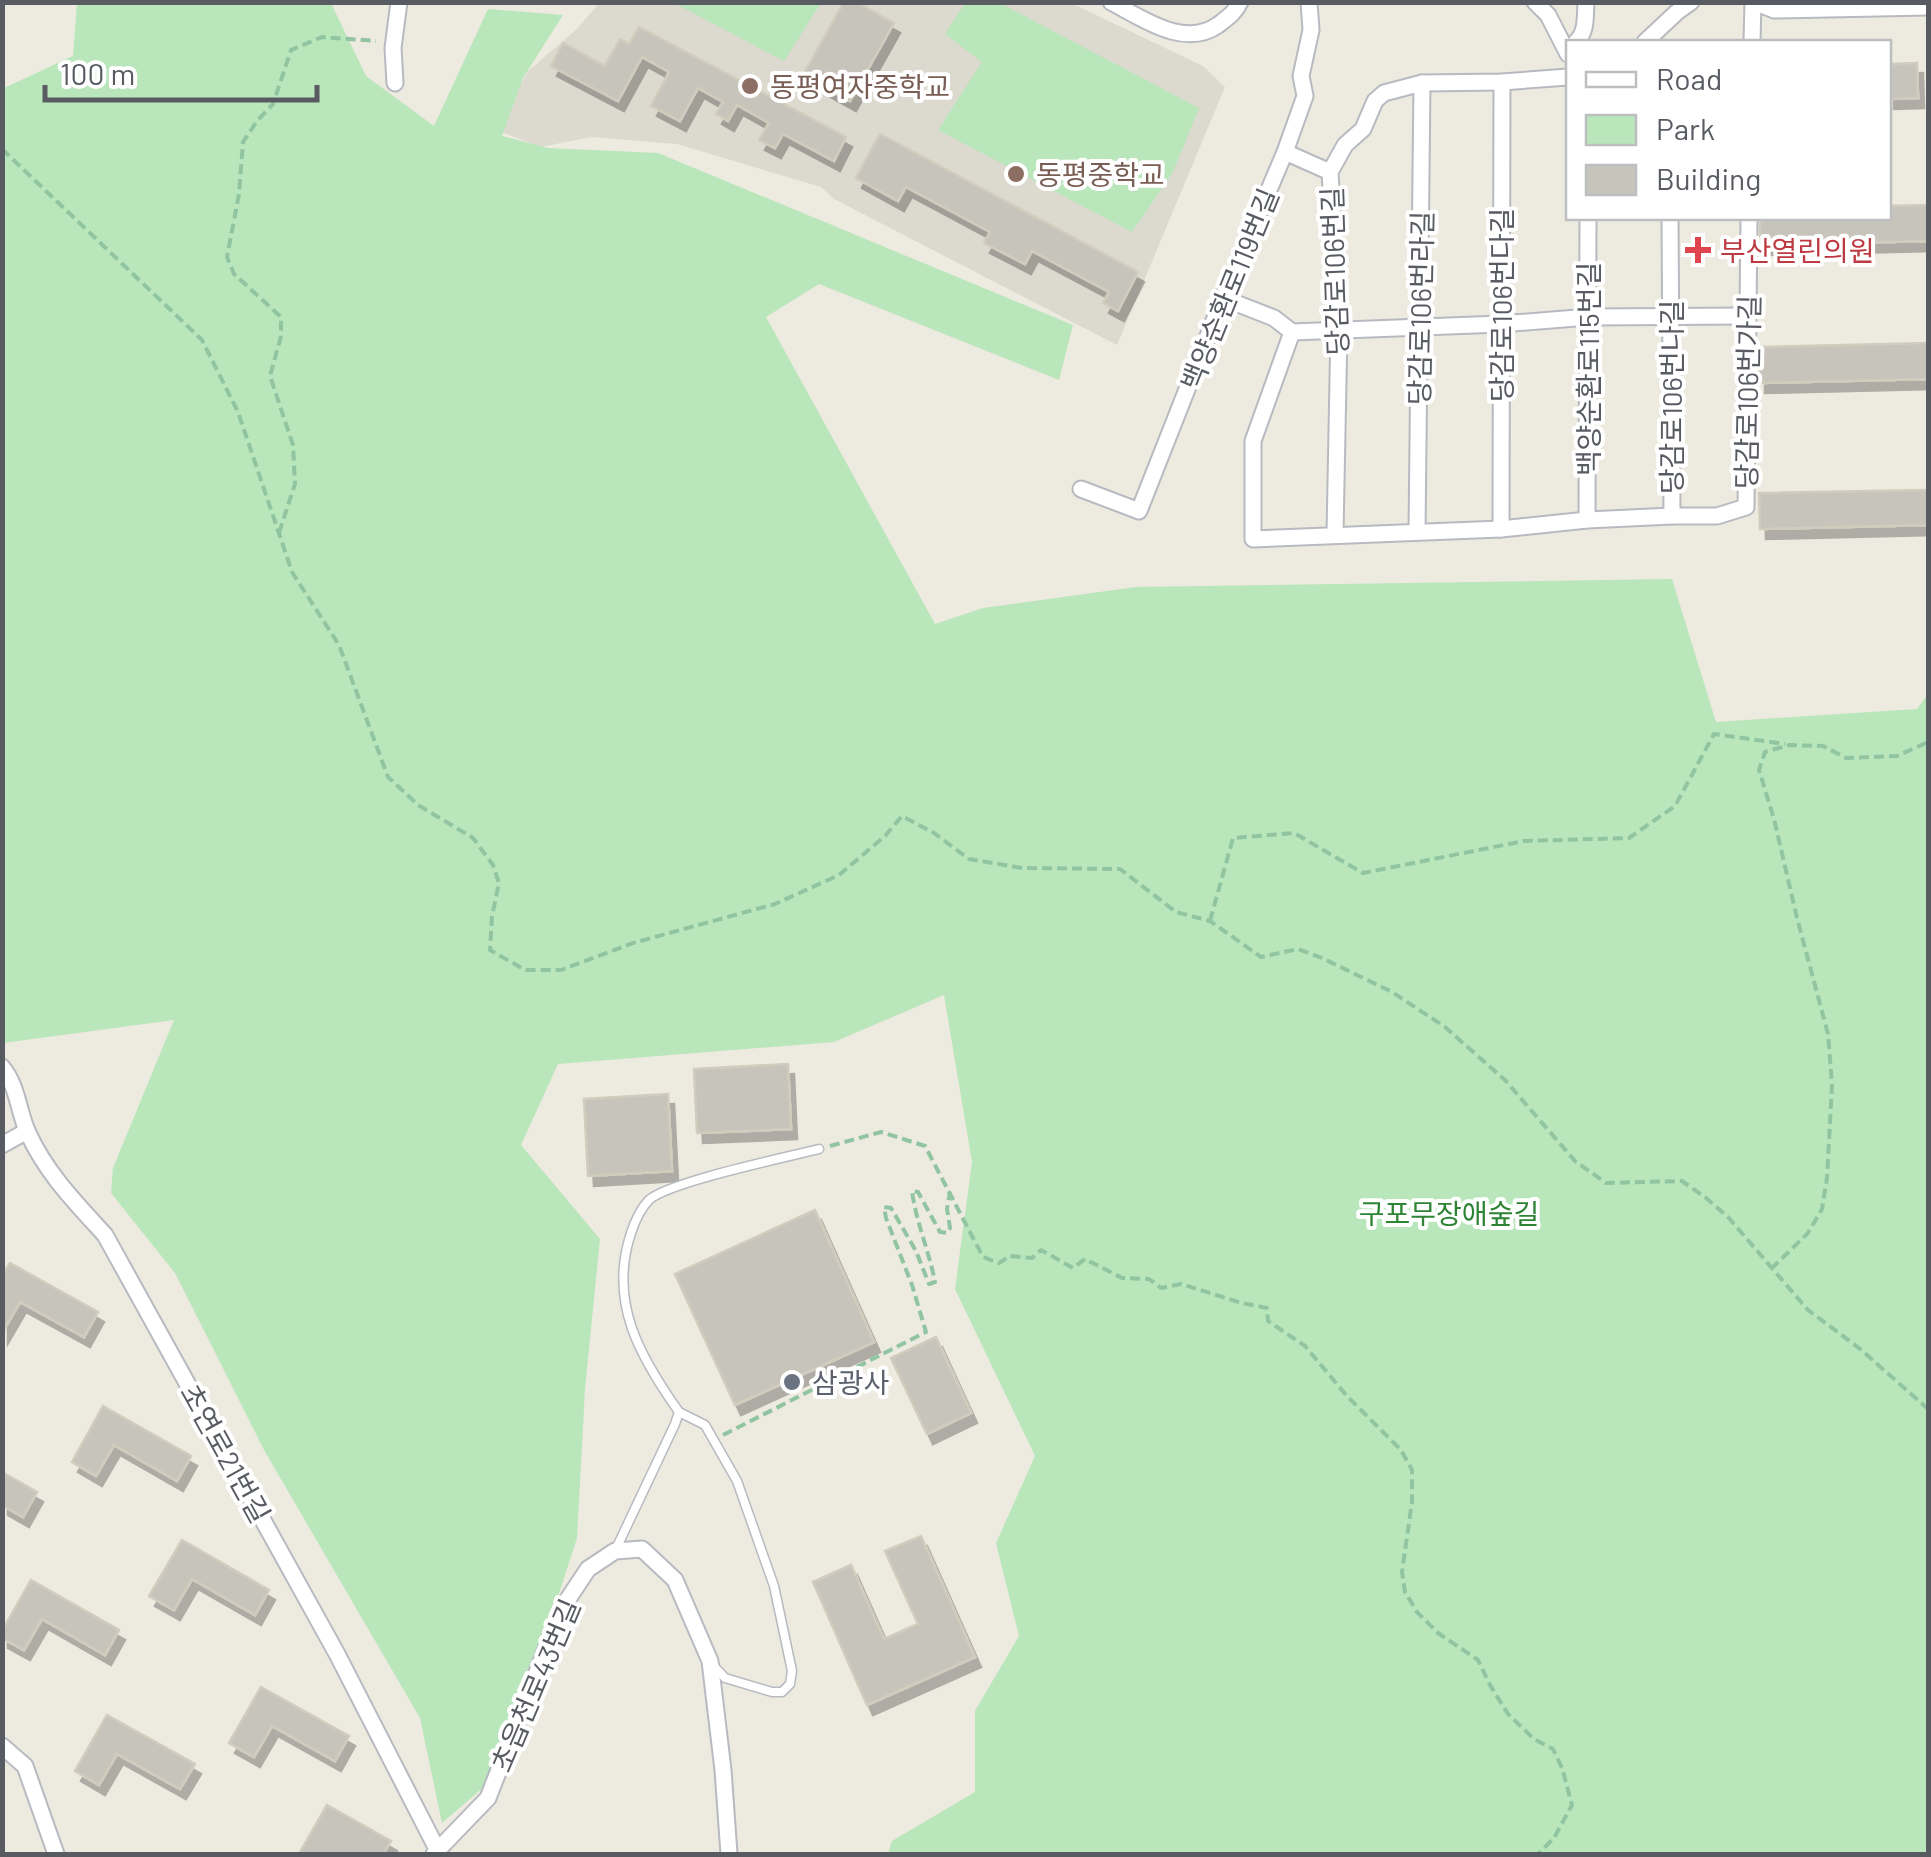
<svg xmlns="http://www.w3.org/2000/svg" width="1931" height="1857" font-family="Barlow,'Noto Sans KR',sans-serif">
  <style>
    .education { fill: #dcd9ce }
    .green { fill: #b9e6bb }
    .building { fill: #c7c4bc; stroke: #d1ccbd; stroke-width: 2.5; filter: url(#shadow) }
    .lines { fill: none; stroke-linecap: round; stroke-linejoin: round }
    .service-casing { stroke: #b7bac0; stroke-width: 11 }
    .minor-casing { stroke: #b7bac0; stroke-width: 19 }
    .path { stroke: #91c5a1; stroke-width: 4; stroke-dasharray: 10 5; stroke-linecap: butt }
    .service { stroke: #fff; stroke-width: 8 }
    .minor { stroke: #fff; stroke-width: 15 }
    .education-dot { fill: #8d6e63; stroke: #fff; stroke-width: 4 }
    .health-dot { fill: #e0444e; stroke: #fff; stroke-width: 4 }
    .worship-dot { fill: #6b7280; stroke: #fff; stroke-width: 4 }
    .labels { text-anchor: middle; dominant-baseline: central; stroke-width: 8; stroke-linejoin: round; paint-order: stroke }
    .education-label { font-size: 28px; fill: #785e54; stroke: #fff; text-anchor: start }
    .health-label { font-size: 28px; fill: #be3a42; stroke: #fff; text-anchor: start }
    .street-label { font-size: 28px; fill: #585c62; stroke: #fff }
    .park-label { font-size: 28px; fill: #2e8334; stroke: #fff }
    .worship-label { font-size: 28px; fill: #5b616d; stroke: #fff; text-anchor: start }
  </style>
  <defs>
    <filter id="shadow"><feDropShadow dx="6" dy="10" stdDeviation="0" flood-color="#0004"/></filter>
  </defs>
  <rect width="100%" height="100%" fill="#edeadf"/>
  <polygon class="education" points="599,3 1071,3 1203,66 1225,87 1117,345 834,199 821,187 677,144 591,137 541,147 496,130 528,71 578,28"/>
  <g class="green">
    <polygon points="77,3 331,3 366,76 434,126 488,9 563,15 523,78 502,136 548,148 658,153 1073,325 1059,380 819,284 766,317 935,624 983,608 1136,587 1672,579 1716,722 1917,709 1928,694 1928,1854 888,1854 892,1841 975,1792 975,1711 1019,1636 996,1543 1035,1456 955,1289 972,1162 944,995 834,1042 558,1064 521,1145 600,1239 585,1389 577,1538 548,1627 486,1785 442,1823 420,1718 264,1450 175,1273 111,1193 113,1168 174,1020 3,1043 2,89 73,56"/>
    <polygon points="674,3 821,3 784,61"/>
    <polygon points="965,3 1000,3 1199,108 1173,172 1132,232 938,130 982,62 945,34"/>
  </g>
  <g class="building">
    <polygon points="844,2 856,2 894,23 850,101 803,75"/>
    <polygon points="639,27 846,137 834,161 783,134 775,148 759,140 769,123 737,105 728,121 716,114 723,102 698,88 680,121 651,106 669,72 642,57 618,101 551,66 563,43 605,66 620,39 629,44"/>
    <polygon points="1917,63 1918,98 1888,99 1888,64"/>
    <polygon points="880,134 1138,272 1118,311 1103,303 1109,292 1032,251 1025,264 984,243 990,232 906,187 898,201 856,178"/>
    <polygon points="1928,205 1928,241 1760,245 1760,218 1888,218 1888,206"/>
    <polygon points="1928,343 1928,379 1759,383 1759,347"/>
    <polygon points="1928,490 1928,525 1760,529 1759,493"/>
    <polygon points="788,1064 791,1129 697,1133 694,1069"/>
    <polygon points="668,1094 672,1171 588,1176 584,1099"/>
    <polygon points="815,1210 874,1342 735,1405 675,1274"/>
    <polygon points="10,1263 98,1312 84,1337 20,1302 2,1333 2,1276"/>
    <polygon points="936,1337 971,1413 927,1434 891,1358"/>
    <polygon points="103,1406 191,1456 177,1481 114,1445 96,1476 72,1462"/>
    <polygon points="2,1472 37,1492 23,1517 2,1505"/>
    <polygon points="921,1536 975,1657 867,1705 813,1582 851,1565 884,1639 918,1624 885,1551"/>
    <polygon points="182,1540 269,1590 255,1615 192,1579 174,1610 149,1596"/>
    <polygon points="31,1580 119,1630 105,1655 42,1619 24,1650 2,1638 2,1631"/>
    <polygon points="261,1687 349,1736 335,1761 272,1726 254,1757 229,1743"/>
    <polygon points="107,1715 195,1764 180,1789 117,1754 99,1785 75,1771"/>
    <polygon points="327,1805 391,1841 383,1854 299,1854"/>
  </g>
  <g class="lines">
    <g class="service-casing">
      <g id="service">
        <polyline points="679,1412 705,1425 737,1481 774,1586 792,1671 790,1684 782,1692 772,1692 725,1678 711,1663"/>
        <path d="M615,1551L675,1424L679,1412C640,1357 608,1302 631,1233C635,1221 640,1209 649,1200C668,1182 788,1157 819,1149"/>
      </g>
    </g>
    <g class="minor-casing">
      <g id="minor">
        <path d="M1111,2C1142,18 1184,49 1218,25C1227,18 1235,13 1240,2"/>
        <polyline points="1535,2 1548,15 1568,54"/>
        <polyline points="1754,2 1774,10 1928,7"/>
        <path d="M1576,42C1587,32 1585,17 1586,2"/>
        <polyline points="1645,42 1677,12 1691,2"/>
        <polyline points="1752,42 1753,2"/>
        <polyline points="395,83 393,48 399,2"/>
        <polyline points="1285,152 1330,172"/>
        <polyline points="1670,218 1672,516"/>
        <polyline points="1223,298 1274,318 1292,332 1253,441 1253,539 1501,529 1587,520 1672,516 1717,516 1746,507 1749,218"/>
        <polyline points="1292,332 1501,324 1589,317 1747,316"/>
        <polyline points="1081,489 1139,511 1223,298 1285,152 1305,96 1301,76 1311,30 1309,2"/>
        <polyline points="1587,520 1588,218"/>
        <polyline points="1501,529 1502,82"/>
        <polyline points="1417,532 1422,83"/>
        <polyline points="1335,534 1339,329 1330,172 1345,145 1363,129 1375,101 1384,93 1422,83 1502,82 1568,77"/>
        <path d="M2,1067C18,1086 18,1111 28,1133C47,1174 75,1202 105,1235L337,1654L437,1849"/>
        <polyline points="2,1145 27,1131"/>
        <polyline points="2,1746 25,1766 56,1854"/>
        <polyline points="434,1854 488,1798 562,1608 588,1569 615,1551 642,1549 675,1580 710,1661 723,1770 729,1854"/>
      </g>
    </g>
    <g class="path">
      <polyline points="2,149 202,340 238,412 292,572 339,645 388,777 418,805 473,838 493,865 499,883 492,916 490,950 525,970 561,970 633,943 775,904 839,875 885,836 902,816 934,833 969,859 1022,868 1120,869 1176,912 1210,921 1261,957 1298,949 1322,958 1392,992 1445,1027 1505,1080 1575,1161 1606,1183 1682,1181 1705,1197 1728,1217 1808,1310 1859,1348 1928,1409"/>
      <polyline points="279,533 295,484 293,445 270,376 281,336 281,317 234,274 227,257 239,194 243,142 257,121 273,104 291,50 322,37 376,41"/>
      <polyline points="1210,921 1233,838 1294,833 1363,873 1524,841 1629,838 1675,806 1714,734 1785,744"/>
      <polyline points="830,1146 881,1132 925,1146 983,1257 999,1263 1010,1256 1032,1258 1041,1250 1073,1268 1085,1259 1122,1278 1149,1279 1161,1288 1181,1284 1242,1303 1267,1308 1268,1321 1305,1346 1346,1395 1401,1450 1412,1470 1412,1502 1402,1572 1405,1592 1417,1612 1438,1633 1478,1660 1490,1685 1508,1714 1534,1739 1553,1749 1562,1768 1572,1805 1554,1838 1538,1854"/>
      <polyline points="1771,1269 1808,1233 1822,1209 1827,1178 1832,1085 1828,1034 1797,918 1774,819 1759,770 1765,752 1789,745 1823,746 1846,758 1897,756 1928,742"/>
      <path d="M723,1435L926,1332L912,1285L886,1218L884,1207L891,1208L916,1251L929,1284L935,1282C929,1251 916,1222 912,1191L918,1192L940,1232L947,1233L950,1228L947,1209L950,1192"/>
    </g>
    <use href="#service" class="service"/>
    <use href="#minor" class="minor"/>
  </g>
  <g class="education-dot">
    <circle cx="750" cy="86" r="10"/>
    <circle cx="1016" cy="174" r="10"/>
  </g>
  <path class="health-dot" d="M1693 235h10v10h10v10h-10v10h-10v-10h-10v-10h10z"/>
  <circle class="worship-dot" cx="792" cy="1382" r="10"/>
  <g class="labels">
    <g class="education-label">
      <text x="770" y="86">동평여자중학교</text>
      <text x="1036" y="174">동평중학교</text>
    </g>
    <g class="health-label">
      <text x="1720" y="250">부산열린의원</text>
    </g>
    <g class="street-label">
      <text transform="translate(1334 271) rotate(-92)">당감로106번길</text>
      <text transform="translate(1229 289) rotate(-68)">백양순환로119번길</text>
      <text transform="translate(1501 305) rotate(-90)">당감로106번다길</text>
      <text transform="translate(1420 308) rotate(-89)">당감로106번라길</text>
      <text transform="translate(1588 369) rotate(-90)">백양순환로115번길</text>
      <text transform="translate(1747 392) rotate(-89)">당감로106번가길</text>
      <text transform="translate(1671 397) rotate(-90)">당감로106번나길</text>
      <text transform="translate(226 1453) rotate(61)">초연로21번길</text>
      <text transform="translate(535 1685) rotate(-67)">초읍천로43번길</text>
    </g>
    <g class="park-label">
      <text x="1449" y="1213">구포무장애숲길</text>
    </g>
    <g class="worship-label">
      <text x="812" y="1382">삼광사</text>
    </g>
  </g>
  <rect width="1931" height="1857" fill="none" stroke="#585c62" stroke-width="10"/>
  <rect x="1566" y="40" width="325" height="180" fill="#ffffff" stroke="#bcbec0" stroke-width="2.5"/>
  <rect x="1586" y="72" width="50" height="15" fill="#ffffff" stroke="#bcbec0" stroke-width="2.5"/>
  <text x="1656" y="90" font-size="30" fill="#585c62">Road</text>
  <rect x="1586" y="115" width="50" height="30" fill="#b9e6bb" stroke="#bcbec0" stroke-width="2.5"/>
  <text x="1656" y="140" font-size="30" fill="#585c62">Park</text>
  <rect x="1586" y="165" width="50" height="30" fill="#c7c4bc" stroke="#bcbec0" stroke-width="2.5"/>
  <text x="1656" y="190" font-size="30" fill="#585c62">Building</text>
  <path d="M45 85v15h272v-15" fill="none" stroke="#585c62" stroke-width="5"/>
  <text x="60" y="85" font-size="30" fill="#585c62" stroke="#ffffff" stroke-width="8" paint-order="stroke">100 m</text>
</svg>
